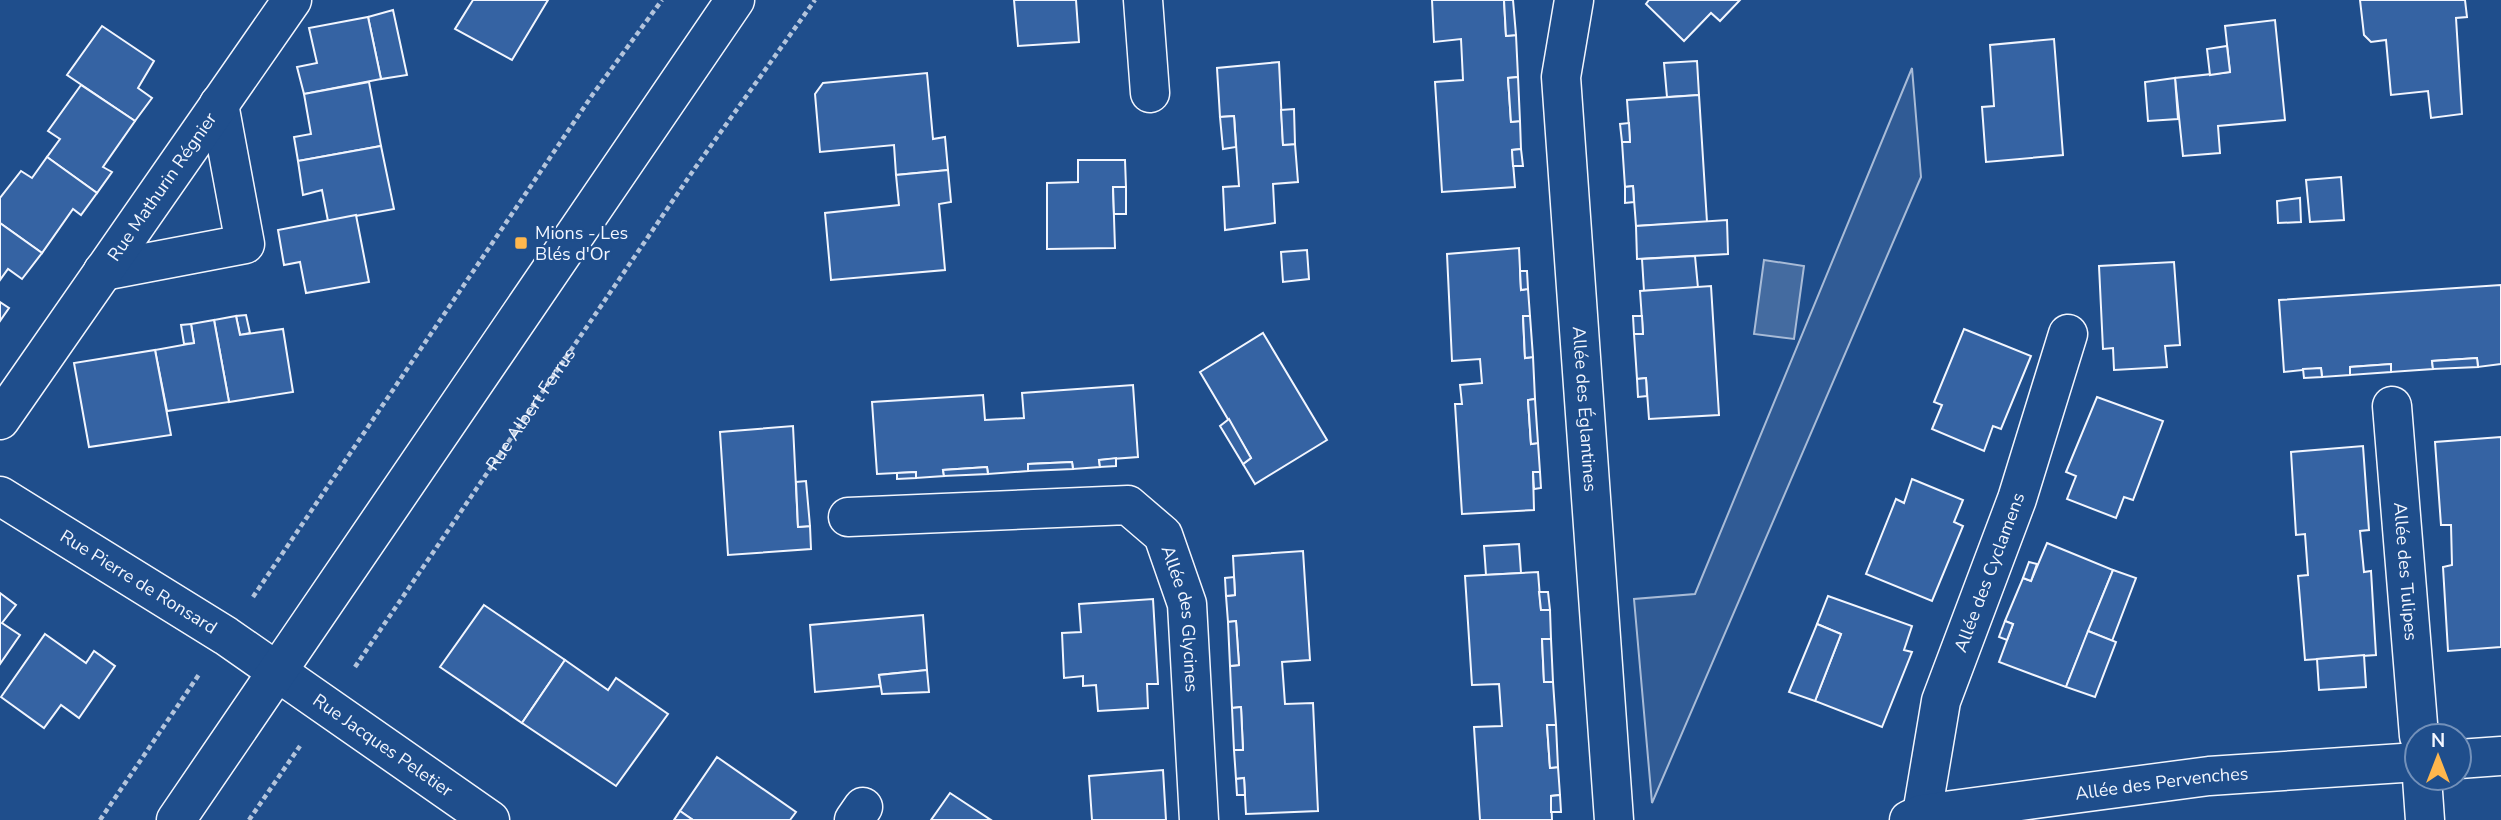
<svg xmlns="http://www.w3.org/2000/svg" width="2501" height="820" font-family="'Nunito Sans',sans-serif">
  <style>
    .built { fill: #305b95; stroke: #a8bbd7; stroke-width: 2 }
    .water { fill: #446ba0; stroke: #a8bbd7; stroke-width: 2 }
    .building { fill: #3563a3; stroke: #f2f6ff; stroke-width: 2 }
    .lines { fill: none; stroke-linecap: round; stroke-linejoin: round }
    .minor-casing { stroke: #f2f6ff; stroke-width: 41 }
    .path { stroke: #b3c4dc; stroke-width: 4.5; stroke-dasharray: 5 3.5; stroke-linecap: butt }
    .minor { stroke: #1f4e8c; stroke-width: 38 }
    .poi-dot { fill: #ffb74d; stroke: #1f4e8c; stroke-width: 2.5 }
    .labels { text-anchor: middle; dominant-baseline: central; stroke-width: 5; stroke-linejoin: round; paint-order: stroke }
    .street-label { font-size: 18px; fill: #f2f6ff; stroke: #1f4e8c }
    .poi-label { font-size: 18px; fill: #f2f6ff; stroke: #1f4e8c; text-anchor: start }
  </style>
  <rect width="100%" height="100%" fill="#1f4e8c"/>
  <polygon class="built" points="1912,68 1921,177 1652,803 1634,599 1695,594"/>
  <polygon class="water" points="1764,260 1804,266 1794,339 1754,334"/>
  <g class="building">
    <polygon points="473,0 548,0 512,60 455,29"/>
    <polygon points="1014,0 1076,0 1079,42 1018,46"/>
    <polygon points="1432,0 1504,0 1506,36 1516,35 1518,77 1508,78 1511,122 1520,121 1521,149 1512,150 1515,187 1442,192 1435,82 1463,80 1461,39 1434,42"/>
    <polygon points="1504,0 1513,0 1516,35 1506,36"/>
    <polygon points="1649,0 1740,0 1720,21 1711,13 1684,41 1646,4"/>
    <polygon points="2360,0 2465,0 2467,17 2456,18 2462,114 2431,118 2428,91 2391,95 2386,40 2371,42 2364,35"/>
    <polygon points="393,10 407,75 381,79 368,17"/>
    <polygon points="368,17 381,79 304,94 297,67 317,63 309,28"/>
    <polygon points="2275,20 2285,120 2218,126 2220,153 2183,156 2175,78 2230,72 2225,26"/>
    <polygon points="102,26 154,61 138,88 152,98 135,121 67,75"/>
    <polygon points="2054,39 2063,155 1986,162 1982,107 1994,106 1990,45"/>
    <polygon points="2227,46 2230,72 2210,75 2207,49"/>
    <polygon points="1697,61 1699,95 1667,97 1664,63"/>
    <polygon points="1279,62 1283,145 1295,144 1298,182 1273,184 1275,223 1225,230 1223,187 1239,186 1234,116 1220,117 1217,68"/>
    <polygon points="927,73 933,139 945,137 948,170 896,175 894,145 820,152 815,94 823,83"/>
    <polygon points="1518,77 1520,121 1511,122 1508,78"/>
    <polygon points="2175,78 2178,119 2148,121 2145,82"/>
    <polygon points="369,82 381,146 298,161 294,137 311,134 304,94"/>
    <polygon points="81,85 135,121 103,167 112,172 97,193 47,157 60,139 48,131"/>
    <polygon points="1699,95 1707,222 1636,226 1633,186 1625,187 1622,142 1630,142 1627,100"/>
    <polygon points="1294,109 1295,144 1283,145 1281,110"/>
    <polygon points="1234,116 1236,147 1223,149 1220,117"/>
    <polygon points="1629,123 1630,142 1622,142 1620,124"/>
    <polygon points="381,146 394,209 328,221 322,190 303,195 298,161"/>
    <polygon points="1521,149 1523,166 1513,166 1512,150"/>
    <polygon points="47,157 97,193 81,215 73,209 42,253 0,223 0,198 21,171 32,178"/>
    <polygon points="1078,160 1125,160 1126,187 1113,187 1115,248 1047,249 1047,183 1078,182"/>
    <polygon points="948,170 951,202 939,204 945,270 831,280 825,213 899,205 896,175"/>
    <polygon points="2341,177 2344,220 2310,222 2306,180"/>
    <polygon points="1633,186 1634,202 1625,203 1625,187"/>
    <polygon points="1113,187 1126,187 1126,214 1114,214"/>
    <polygon points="2300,198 2301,222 2278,223 2277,201"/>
    <polygon points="356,215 369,282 306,293 300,262 284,265 278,230"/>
    <polygon points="1727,220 1728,254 1637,259 1636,226"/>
    <polygon points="0,223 42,253 22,279 8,269 0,280"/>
    <polygon points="1519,248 1521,290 1528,289 1530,316 1523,316 1525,358 1533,357 1535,399 1528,400 1531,444 1538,443 1540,472 1533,472 1534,510 1462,514 1455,404 1462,404 1460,385 1482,383 1480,359 1452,361 1447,254"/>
    <polygon points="1307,250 1309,279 1283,282 1281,252"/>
    <polygon points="1695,256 1698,288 1644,291 1642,259"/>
    <polygon points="2174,262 2180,345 2165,346 2167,367 2114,370 2113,348 2103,349 2099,266"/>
    <polygon points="1520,271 1527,271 1528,289 1521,290"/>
    <polygon points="2501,285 2501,364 2478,367 2477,358 2432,361 2433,369 2391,372 2391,364 2350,367 2350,375 2322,377 2321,368 2284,372 2279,300"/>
    <polygon points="1711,286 1719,415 1649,419 1646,378 1637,379 1634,334 1643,334 1640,291"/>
    <polygon points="0,302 9,308 0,321"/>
    <polygon points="246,315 250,333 240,335 236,316"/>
    <polygon points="236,316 240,335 283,329 293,392 229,402 214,320"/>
    <polygon points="1523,316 1530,316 1533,357 1525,358"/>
    <polygon points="1633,316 1642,316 1643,334 1634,334"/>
    <polygon points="214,320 229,402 167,411 155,350 194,343 191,324"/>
    <polygon points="191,324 194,343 184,344 181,325"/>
    <polygon points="1964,329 2031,356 2001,429 1993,426 1984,451 1932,429 1942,405 1934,402"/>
    <polygon points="1263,333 1327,440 1255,484 1243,464 1251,458 1200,372"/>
    <polygon points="155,350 171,435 89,447 74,363"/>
    <polygon points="2477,358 2478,367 2433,369 2432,361"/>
    <polygon points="2391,364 2391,372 2350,375 2350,367"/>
    <polygon points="2321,368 2322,377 2304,378 2303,369"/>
    <polygon points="1646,378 1647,396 1638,397 1637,379"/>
    <polygon points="1133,385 1138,457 1099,460 1100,467 1073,469 1072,462 1028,464 1028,471 988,474 987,467 943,470 944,476 916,478 916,472 877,474 872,402 983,395 985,420 1024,418 1022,393"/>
    <polygon points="2097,397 2163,421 2133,500 2124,497 2116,518 2067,499 2076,476 2066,472"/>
    <polygon points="1535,399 1538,443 1531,444 1528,400"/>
    <polygon points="1229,419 1251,458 1243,464 1220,426"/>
    <polygon points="793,426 798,527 810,526 811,549 728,555 720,432"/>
    <polygon points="2501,437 2501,647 2448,651 2443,567 2452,565 2451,525 2441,525 2435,442"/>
    <polygon points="2363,446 2369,530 2360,531 2364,572 2371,571 2376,655 2305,660 2298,576 2308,575 2305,534 2296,535 2291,452"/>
    <polygon points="1116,458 1116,466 1100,467 1099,460"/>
    <polygon points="1072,462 1073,469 1028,471 1028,464"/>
    <polygon points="987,467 988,474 944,476 943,470"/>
    <polygon points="916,472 916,478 897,479 897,473"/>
    <polygon points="1533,472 1540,472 1541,488 1534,489"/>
    <polygon points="1912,479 1963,500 1954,522 1963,526 1932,601 1866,574 1896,499 1904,503"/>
    <polygon points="806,481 810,526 798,527 796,482"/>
    <polygon points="2047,543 2113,570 2066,687 1999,662 2013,624 2005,621 2023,578 2031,581"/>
    <polygon points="1519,544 1521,573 1486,575 1484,546"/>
    <polygon points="1303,551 1310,660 1282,662 1285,704 1313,703 1318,811 1246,814 1244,778 1236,779 1234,750 1243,750 1241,707 1232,708 1230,666 1239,665 1236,621 1228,622 1226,596 1235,595 1233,556"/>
    <polygon points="2029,562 2037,564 2031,581 2023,578"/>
    <polygon points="2113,570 2136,578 2112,641 2088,631"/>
    <polygon points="1538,572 1541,610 1550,610 1551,639 1542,639 1544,682 1553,682 1556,725 1547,725 1550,768 1558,767 1560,795 1551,796 1552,820 1480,820 1474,727 1502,726 1499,684 1472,685 1465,576"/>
    <polygon points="1234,577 1235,595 1226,596 1225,578"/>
    <polygon points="1539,592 1548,592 1550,610 1541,610"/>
    <polygon points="0,593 16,605 2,623 20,635 0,664"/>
    <polygon points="1828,596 1912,626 1904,650 1912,652 1882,727 1815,701 1841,634 1817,624"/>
    <polygon points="1153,599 1158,684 1147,684 1148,708 1098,711 1096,685 1083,686 1083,676 1064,678 1062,633 1081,632 1079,604"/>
    <polygon points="484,605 565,660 522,723 440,667"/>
    <polygon points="923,615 927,670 879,675 881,686 815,692 810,625"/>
    <polygon points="1236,621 1239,665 1230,666 1228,622"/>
    <polygon points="2005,621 2013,624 2007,640 1999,637"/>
    <polygon points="1817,624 1841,634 1815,701 1789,692"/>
    <polygon points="2088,631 2116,642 2095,697 2066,687"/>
    <polygon points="45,634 86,663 94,651 115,666 79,718 61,705 44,728 1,697"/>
    <polygon points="1542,639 1551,639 1553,682 1544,682"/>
    <polygon points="2364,655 2366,687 2319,690 2317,659"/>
    <polygon points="565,660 608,690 616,678 668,714 616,786 522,723"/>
    <polygon points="927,670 929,692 882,694 879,675"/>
    <polygon points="1241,707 1243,750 1234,750 1232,708"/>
    <polygon points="1547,725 1556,725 1558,767 1550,768"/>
    <polygon points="717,757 796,812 790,820 693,820 680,811"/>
    <polygon points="1163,770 1166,820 1092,820 1089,776"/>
    <polygon points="1244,778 1245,795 1237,795 1236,779"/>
    <polygon points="950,793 991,820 931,820"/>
    <polygon points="1560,795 1561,812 1551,812 1551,796"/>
    <polygon points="680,811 693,820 674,820"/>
  </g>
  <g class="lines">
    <g class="minor-casing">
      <g id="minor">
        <polyline points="1143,0 1150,93"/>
        <path id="s2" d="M1574,0L1561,77L1614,820"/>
        <polyline points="103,271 245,244 219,104"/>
        <path id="s3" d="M2392,406L2419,736"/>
        <path id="s4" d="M0,420L292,0"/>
        <path id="s5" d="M0,496L226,636L490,820"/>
        <path id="s6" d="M848,517L1128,505L1163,535L1187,604L1199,820"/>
        <polyline points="2459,759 2501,756"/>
        <polyline points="2422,778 2425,820"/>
        <path id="s7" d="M1922,814L1941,701L2017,499L2068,334"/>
        <polyline points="176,820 735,0"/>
        <polyline points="854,820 863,807"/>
        <path id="s8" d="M1909,820L1922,814L2209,776L2417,762"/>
      </g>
    </g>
    <g class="path">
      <polyline points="253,597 593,94 662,0"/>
      <path id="s1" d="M355,667L695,168L815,0"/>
      <polyline points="100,820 200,673"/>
      <polyline points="249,820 300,746"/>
    </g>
    <use href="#minor" class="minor"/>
  </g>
  <rect class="poi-dot" x="514" y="236" width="14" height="14" rx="3.5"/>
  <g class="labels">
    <g class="street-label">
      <text stroke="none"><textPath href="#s4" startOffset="284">Rue Mathurin Régnier</textPath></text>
      <text stroke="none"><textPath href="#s1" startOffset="312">Rue Albert Ferrus</textPath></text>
      <text stroke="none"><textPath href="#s2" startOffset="411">Allée des Églantines</textPath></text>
      <text stroke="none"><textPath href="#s3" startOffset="166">Allée des Tulipes</textPath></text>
      <text stroke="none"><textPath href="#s7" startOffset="252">Allée des Cyclamens</textPath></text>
      <text stroke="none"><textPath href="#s5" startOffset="163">Rue Pierre de Ronsard</textPath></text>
      <text stroke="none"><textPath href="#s6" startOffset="413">Allée des Glycines</textPath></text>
      <text stroke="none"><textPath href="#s5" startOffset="457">Rue Jacques Peletier</textPath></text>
      <text stroke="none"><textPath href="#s8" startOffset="256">Allée des Pervenches</textPath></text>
    </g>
    <g class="poi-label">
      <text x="535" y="233">Mions - Les<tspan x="535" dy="21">Blés d'Or</tspan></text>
    </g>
  </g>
  <g transform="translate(2438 757)"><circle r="33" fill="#1f4e8c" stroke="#7391ba" stroke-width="2"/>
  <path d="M0-5L12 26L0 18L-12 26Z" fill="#ffb74d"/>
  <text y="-10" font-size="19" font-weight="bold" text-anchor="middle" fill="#f2f6ff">N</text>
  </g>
</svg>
